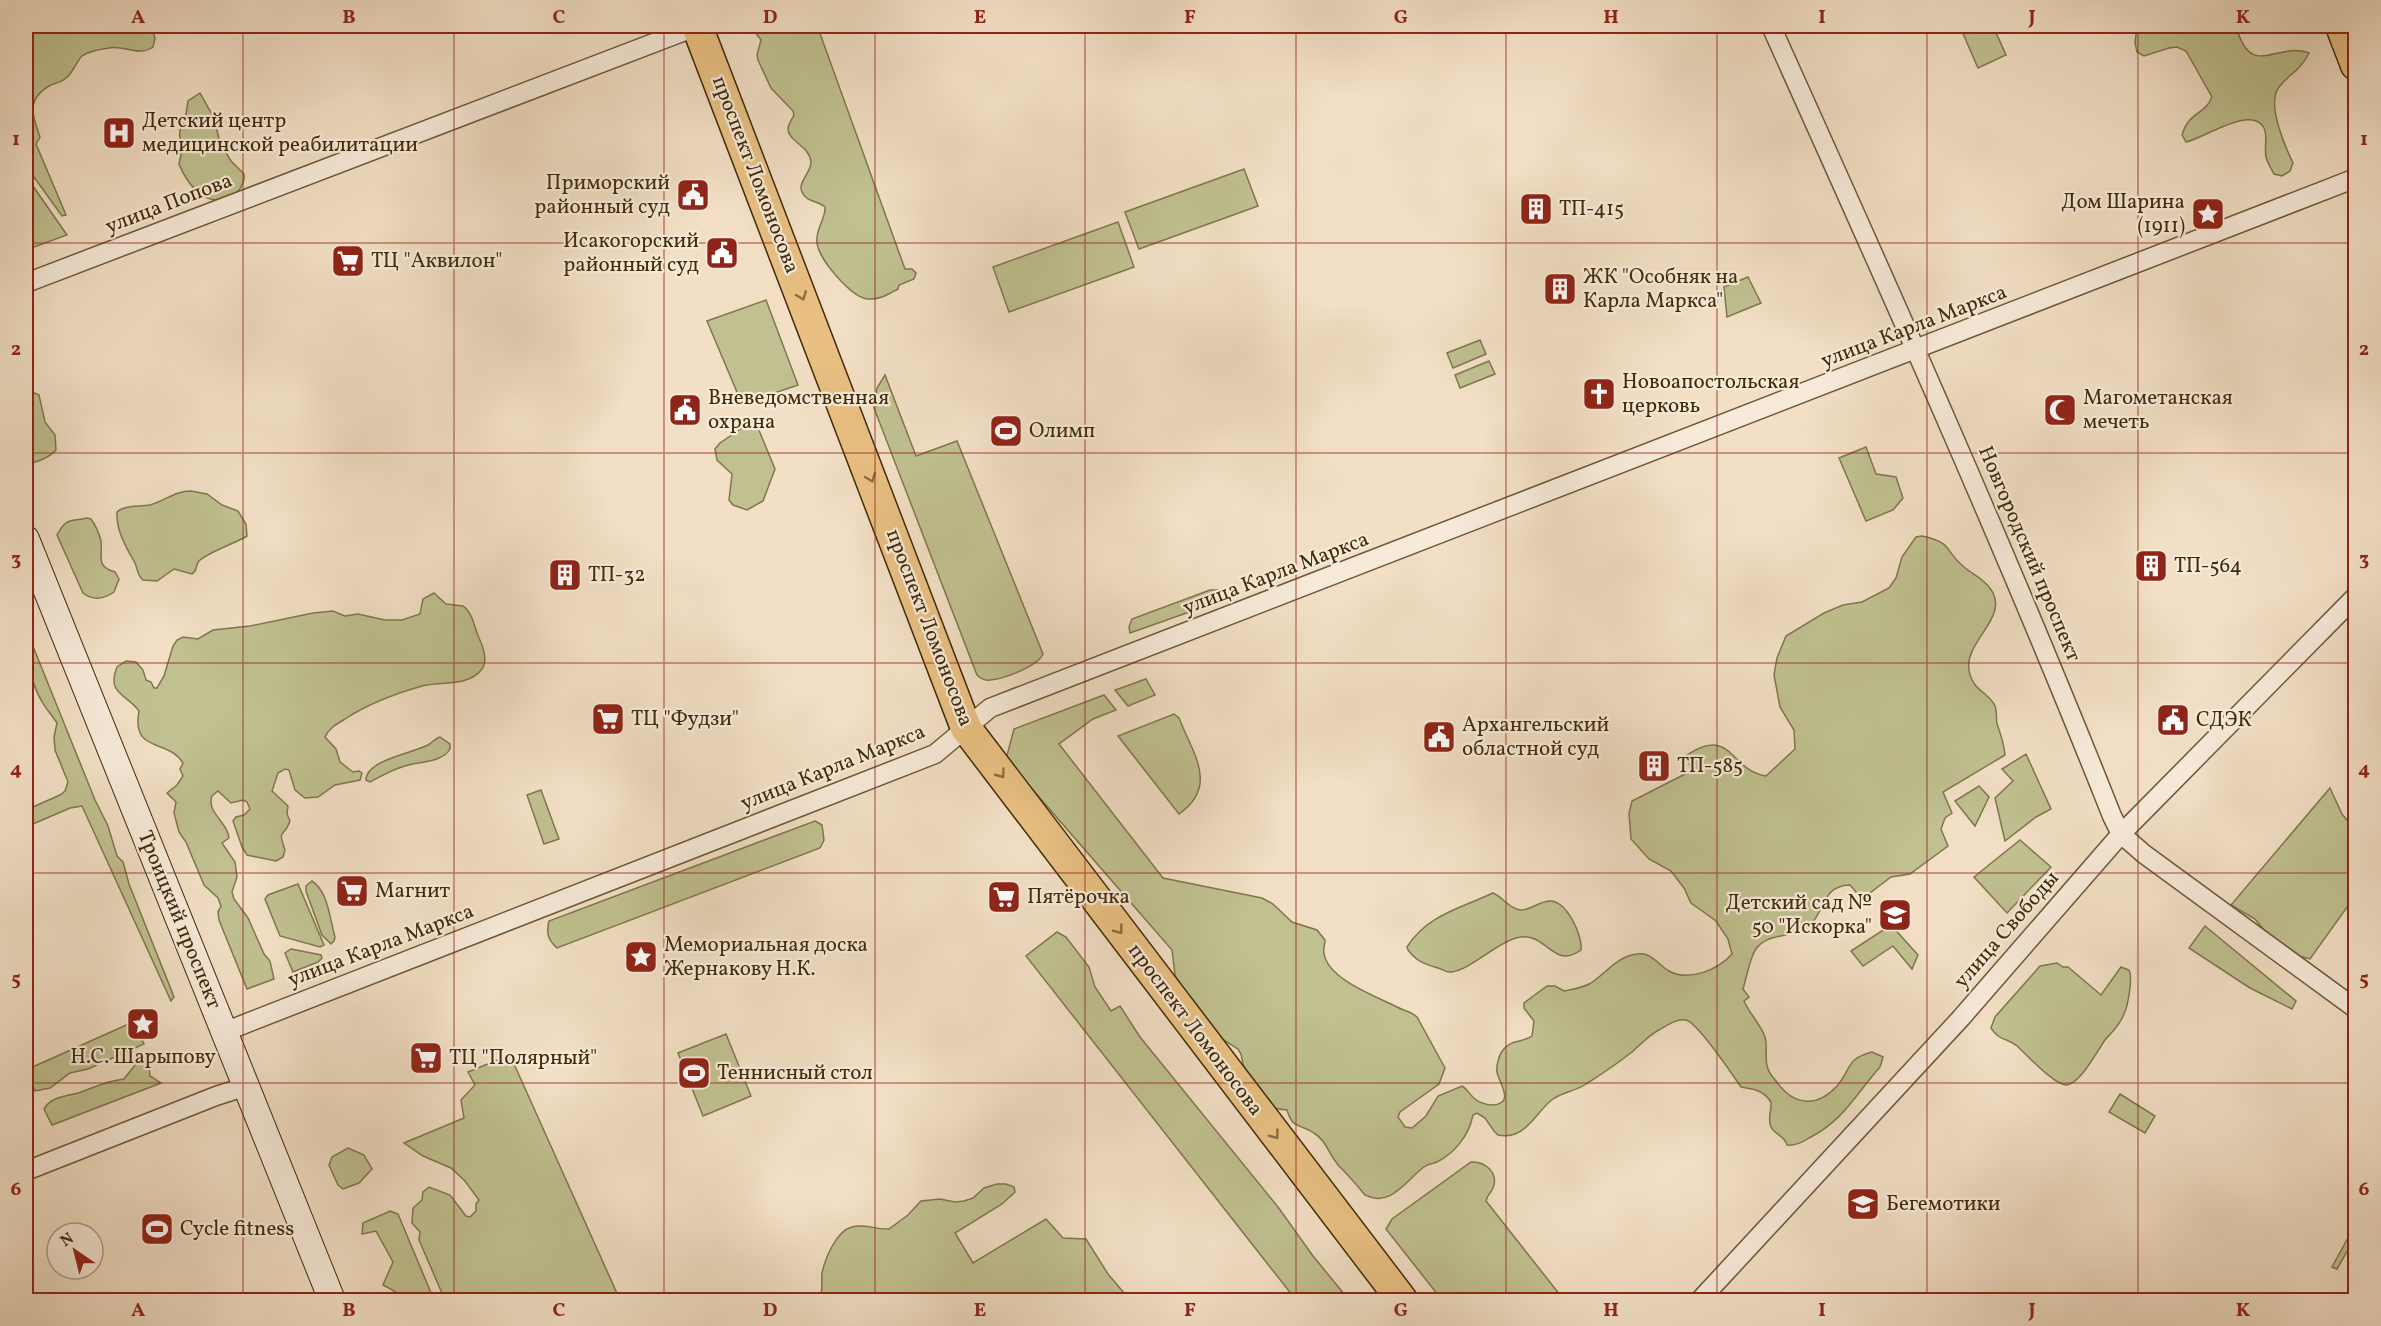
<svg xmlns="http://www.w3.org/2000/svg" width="2381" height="1326" font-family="Vollkorn,serif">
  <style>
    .green { fill: #c0c090; stroke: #80764c; stroke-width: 1.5 }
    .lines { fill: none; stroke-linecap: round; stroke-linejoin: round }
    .street-casing { stroke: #6c5838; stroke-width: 21 }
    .secondary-casing { stroke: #402b09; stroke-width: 28 }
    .primary-casing { stroke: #402b09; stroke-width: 33 }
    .street { stroke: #f7ead9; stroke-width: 18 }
    .secondary { stroke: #f7ead9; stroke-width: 26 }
    .primary { stroke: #e9c082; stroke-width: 30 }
    .oneway { stroke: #8c6e3f }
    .grid { fill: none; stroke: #8f2418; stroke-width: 1.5; stroke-opacity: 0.55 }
    .labels { text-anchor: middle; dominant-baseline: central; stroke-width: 4.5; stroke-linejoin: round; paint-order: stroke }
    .poi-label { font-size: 21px; fill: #402b09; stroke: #f7ead9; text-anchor: start }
    .street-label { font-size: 21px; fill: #402b09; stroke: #f7ead9 }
    .neatline { fill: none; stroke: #8f2418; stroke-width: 2 }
    .grid-label { font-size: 20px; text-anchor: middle; font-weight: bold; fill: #8f2418 }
  </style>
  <rect width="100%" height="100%" fill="#f2dfc5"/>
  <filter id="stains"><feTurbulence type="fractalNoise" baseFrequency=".00333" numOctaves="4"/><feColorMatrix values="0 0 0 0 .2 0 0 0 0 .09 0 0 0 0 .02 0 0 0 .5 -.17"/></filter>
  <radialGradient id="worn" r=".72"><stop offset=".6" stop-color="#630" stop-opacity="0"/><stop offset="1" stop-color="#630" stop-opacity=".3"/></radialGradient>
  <g class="green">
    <path d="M26,26H151L155,38L153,47C138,57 125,45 109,48C102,49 87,52 82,56C76,62 73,73 66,78C61,83 54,83 49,86C26,100 32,115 40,137L36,144L66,215L62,216L26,166Z"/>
    <path d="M758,26H823L818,28L905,269H912L916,273L914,279L899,285L898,289C888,294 880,300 868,299C852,298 819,260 817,243C815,229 826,219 825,207C819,201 806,202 802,192C797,183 811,173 811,162C810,146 787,141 788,128C789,123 792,119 794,115L793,111L771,88L758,60L757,55L761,40L755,32Z"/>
    <polygon points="1970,26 1993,26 2006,55 1978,68 1961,29"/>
    <path d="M2137,26H2236C2251,81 2276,41 2309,53C2300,71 2289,74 2279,87C2266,104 2285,146 2293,163L2290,171L2282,176L2274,174C2271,168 2267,162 2266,157C2264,147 2268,137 2264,128C2252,104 2203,139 2186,142L2182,135C2189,111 2205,115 2212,97L2186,51L2177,47L2169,48L2144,56L2137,52L2135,43Z"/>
    <path d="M200,93L214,118L220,143L231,161L244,174C246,195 218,207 202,195C191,188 184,176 179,164C180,159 182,154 181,148C180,135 176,130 188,119L186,114L188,101Z"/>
    <polygon points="1244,169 1258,206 1139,249 1125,212"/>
    <polygon points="26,176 67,235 26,250"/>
    <polygon points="1118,222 1134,267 1009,312 993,267"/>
    <polygon points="1748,277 1761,303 1727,317 1724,287"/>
    <polygon points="766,300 798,385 742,404 707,321"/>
    <polygon points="1480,340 1486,354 1453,368 1447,353"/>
    <polygon points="1489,361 1495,374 1460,388 1455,375"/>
    <path d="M885,375L916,456L957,441L1043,654C1038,666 1004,679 990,680C985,681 980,678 977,675L874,408L877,388Z"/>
    <path d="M26,389L39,395L45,422L55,435L56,450C50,457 35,464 26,463Z"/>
    <polygon points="752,421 756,423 775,469 763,501 747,510 733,505 729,500 732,474 717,460 715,449 720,443"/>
    <polygon points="1866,447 1876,474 1896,477 1903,498 1893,510 1866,521 1839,458"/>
    <path d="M191,491L207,494L222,505L238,511L246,524L247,536C236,543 206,553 199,561C195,566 198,570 192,574L174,569L157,581L143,580C137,575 138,570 135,563C126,547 116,531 117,512C124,505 139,507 150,505C165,501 175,491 191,491Z"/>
    <path d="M87,518L91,519C96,526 99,533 101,541C103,557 95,566 115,572L119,579L114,592C104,599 93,601 83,593L57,535C67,517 70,522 87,518Z"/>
    <path d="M1922,536C1954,543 1944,551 1964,567C1972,574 1982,578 1989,587C2013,616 1964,640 1969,670C1972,691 1989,692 1995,706C1997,711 1996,718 1997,724C2001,735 2004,743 2005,755L1943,792L1952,813L1945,818L1941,829L1948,846L1910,874L1891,877L1862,899L1850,885C1819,886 1826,915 1806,928C1790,938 1767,933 1756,949C1750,957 1746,979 1743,989L1749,997L1744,1001C1749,1013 1761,1025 1765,1037C1768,1047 1764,1060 1768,1069C1769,1073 1773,1077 1776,1081C1793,1105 1816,1109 1837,1086C1852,1069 1845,1059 1872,1052L1883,1057L1880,1067C1856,1094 1843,1121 1809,1138C1803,1142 1795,1146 1787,1145C1785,1136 1775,1135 1771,1127C1767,1118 1772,1111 1771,1102C1763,1090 1754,1089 1741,1087C1732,1074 1698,1023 1686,1020C1676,1018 1665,1027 1657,1031C1647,1037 1640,1045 1632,1052C1618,1063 1602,1074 1586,1084C1576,1091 1563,1092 1553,1099C1536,1111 1526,1141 1498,1135L1494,1131L1485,1118L1477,1113L1473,1115C1469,1135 1455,1153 1437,1162C1432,1164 1428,1164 1424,1167C1405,1181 1391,1208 1365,1195C1356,1184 1349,1176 1340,1167C1329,1156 1327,1141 1314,1133C1299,1123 1293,1130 1287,1110L1271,1108L1245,1073L1241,1054L1238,1049L1216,1035L1178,981L1175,975L1172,950L1006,759L1014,729L1104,695L1116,710L1093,719L1059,744L1163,878L1262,898L1273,904L1292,922L1317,930L1325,940C1325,945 1323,949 1324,953C1327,979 1377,997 1397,1007C1404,1011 1411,1011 1417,1017L1445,1068L1439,1084L1400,1112L1398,1117L1405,1127L1412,1128L1426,1116L1438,1096L1462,1086C1467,1089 1470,1095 1475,1099C1478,1102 1487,1105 1492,1105C1516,1104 1499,1083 1497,1072C1496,1066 1499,1055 1503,1050C1511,1039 1522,1043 1532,1036L1534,1021L1524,1008V1003L1547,986H1555L1564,991C1573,989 1583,988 1591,983C1606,973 1618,956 1637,954C1652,952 1658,965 1669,971C1688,982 1718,970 1732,954L1728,939L1716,921L1691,903L1684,888L1671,871L1649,859L1631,839L1629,813L1632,801L1691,771L1687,755C1732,725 1730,771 1766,776L1795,749L1794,730L1780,707L1774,675L1777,658L1786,636L1824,613L1843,605L1862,602L1889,588L1896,578L1902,557L1916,537Z"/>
    <polygon points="1210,590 1223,590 1226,599 1130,633 1129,627 1132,619"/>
    <path d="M434,593L446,604L463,606C473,613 474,627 479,638C483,646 488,661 482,669C469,687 440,681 422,686C394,694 369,703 345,719C337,724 329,728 325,737L336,749L340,762L353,772L359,771L362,773L360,780L335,785L318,797L305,798L295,790L289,770L285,769L278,773L272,791L288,806L287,814L290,821C284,839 277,827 285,850L283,857L276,861L247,855L242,847L233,821L236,817L244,815L250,809L247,802L243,800L231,803L218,791L212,796C206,813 228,822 229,838L222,843L235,862L237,877L232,892L234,899L248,918L264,954L270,961L274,979L247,989L219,920L218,912L221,906L218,898L204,885L186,842L179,832L174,813L176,802L167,793L177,785L183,776L180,769L183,763C168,738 131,754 139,711C127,694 106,694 117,667L126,661L136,662L143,670L146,680L151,682L154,688H157L164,676L173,646L177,640L183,637L198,639L213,630L250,626L313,613L333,611L345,616L358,614L385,620H402L420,614L423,599Z"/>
    <path d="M26,629L95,800L108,826L117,856L123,862L129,884L174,997L171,1001L82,806L70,808L26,827V810L60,795L65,791L68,782L55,750L54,737L57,723C52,715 45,708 41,700C30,681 25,650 26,629Z"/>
    <polygon points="1146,679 1155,695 1128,706 1115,690"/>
    <path d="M1174,714L1179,718C1193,754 1219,786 1179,814L1118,736Z"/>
    <path d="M440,737L450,744V749C442,763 419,761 405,766C393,769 381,776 370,782L366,780C366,760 413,753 428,745C433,742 434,739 440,737Z"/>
    <polygon points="2026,754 2051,809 2036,817 2005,841 1995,798 2013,781 2002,769"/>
    <polygon points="1979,786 1989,797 1975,826 1955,801"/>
    <polygon points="2330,788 2342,814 2355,830 2355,896 2310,959 2299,956 2285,949 2269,936 2255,919 2231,905"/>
    <polygon points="541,790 559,839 544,844 527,795"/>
    <path d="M815,821L822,825L824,840L820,848L557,948C548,940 546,933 549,921Z"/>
    <polygon points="2020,840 2051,867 2007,913 1974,877"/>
    <path d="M312,881C328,891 330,920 335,937L334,941L331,944L322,935L306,891V886Z"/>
    <polygon points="298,884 324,945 320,947 280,936 265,899 268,895"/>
    <path d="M1493,893C1503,897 1508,908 1520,910C1530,911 1541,900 1551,901C1567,902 1583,936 1581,950C1552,971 1546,929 1516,938C1495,944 1470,970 1451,972C1446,973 1443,969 1438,968C1425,964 1417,962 1408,950L1407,947C1427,915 1461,908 1493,893Z"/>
    <polygon points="1891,925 1918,955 1912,969 1893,946 1863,966 1851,951"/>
    <polygon points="2205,926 2296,1001 2292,1009 2250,988 2189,948"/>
    <polygon points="1057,932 1066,937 1089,967 1095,987 1111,1011 1120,1006 1140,1037 1278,1207 1313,1256 1349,1300 1296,1300 1026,956"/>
    <polygon points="291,949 321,955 322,958 318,962 293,972 285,953"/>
    <path d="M2057,963L2063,967H2068L2101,995L2121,967L2129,970C2133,977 2128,1006 2124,1014C2120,1025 2112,1032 2105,1040C2097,1051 2081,1083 2067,1085C2055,1086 2026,1054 2017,1046C2007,1037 2000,1042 1991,1028L1995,1017L2040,966Z"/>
    <polygon points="133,1022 144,1044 88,1069 70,1073 50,1088 35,1091 26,1070"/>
    <polygon points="726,1034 751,1096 703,1116 678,1053"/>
    <polygon points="510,1055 620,1300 445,1300 419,1240 420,1232 412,1223 413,1208 422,1200 423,1192 429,1187 450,1195 466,1216 470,1217 476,1211 476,1204 479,1200 465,1181 451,1168 423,1156 404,1143 464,1118 461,1100 475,1085 468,1072"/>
    <path d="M143,1061L149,1066L150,1076L161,1083L52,1125L44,1109C52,1096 65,1097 78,1093C95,1087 106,1081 124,1079L135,1065Z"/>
    <polygon points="2120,1094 2155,1116 2145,1133 2109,1112"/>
    <polygon points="348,1148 364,1155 372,1169 359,1183 343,1189 338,1185 329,1165 332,1157"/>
    <path d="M1471,1162C1485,1161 1499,1173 1493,1188C1491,1193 1487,1195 1486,1201L1564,1300H1442L1386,1229L1392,1219Z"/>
    <path d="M997,1184H1006L1014,1187L1015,1192L1002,1204L955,1233L973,1263L1046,1219L1063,1238L1086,1239L1108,1274L1130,1300H818C824,1291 821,1283 822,1273C825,1259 836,1231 852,1227C864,1223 876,1230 889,1229L908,1215L921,1201L940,1199L955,1202L964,1201L973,1198L984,1188Z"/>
    <polygon points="390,1211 398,1214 434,1300 410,1300 383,1285 393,1262 376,1231 362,1234 363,1223"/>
    <polygon points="2355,1225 2355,1237 2337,1269 2332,1267"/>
  </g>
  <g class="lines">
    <g class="street-casing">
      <g id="street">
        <path d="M1771,26C1889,288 2006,549 2112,816L2121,834L2144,854L2356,1009"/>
        <polyline points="26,283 698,26"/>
        <polyline points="224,1032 935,754 990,708 2356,178"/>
        <polyline points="26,1171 216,1096 244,1087"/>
        <polyline points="1700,1300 1961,1018 2121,834 2356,596"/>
      </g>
    </g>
    <g class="secondary-casing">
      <polyline id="secondary" points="26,539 332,1300"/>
    </g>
    <g class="primary-casing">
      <g id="primary">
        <polyline points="697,26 966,728 1402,1300"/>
        <polyline points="2341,26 2356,65"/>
      </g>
    </g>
    <use href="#street" class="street"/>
    <use href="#secondary" class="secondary"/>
    <use href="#primary" class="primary"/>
  </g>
  <defs><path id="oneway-chevron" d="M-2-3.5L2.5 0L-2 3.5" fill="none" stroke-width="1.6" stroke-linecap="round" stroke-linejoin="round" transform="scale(1.5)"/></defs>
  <g class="oneway">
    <use href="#oneway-chevron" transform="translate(802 296) rotate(69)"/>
    <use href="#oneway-chevron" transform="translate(871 478) rotate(69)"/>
    <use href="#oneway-chevron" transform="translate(1001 774) rotate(53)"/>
    <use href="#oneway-chevron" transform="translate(1119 930) rotate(53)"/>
    <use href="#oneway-chevron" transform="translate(1275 1135) rotate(53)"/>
  </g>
  <path class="grid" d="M243,26V1300M454,26V1300M664,26V1300M875,26V1300M1085,26V1300M1296,26V1300M1506,26V1300M1717,26V1300M1927,26V1300M2138,26V1300M26,243H2356M26,453H2356M26,663H2356M26,873H2356M26,1083H2356"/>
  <defs>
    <g id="hospital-square" transform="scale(1.725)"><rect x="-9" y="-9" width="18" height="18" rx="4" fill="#8f2418" stroke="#f7ead9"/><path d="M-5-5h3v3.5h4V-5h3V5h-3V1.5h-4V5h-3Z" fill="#fff"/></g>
    <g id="civic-square" transform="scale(1.725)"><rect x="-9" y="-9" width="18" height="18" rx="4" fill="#8f2418" stroke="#f7ead9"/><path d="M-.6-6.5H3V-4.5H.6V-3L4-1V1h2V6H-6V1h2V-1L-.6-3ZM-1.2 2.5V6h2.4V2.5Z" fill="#fff"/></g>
    <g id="building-square" transform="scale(1.725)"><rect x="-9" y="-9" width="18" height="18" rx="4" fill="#8f2418" stroke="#f7ead9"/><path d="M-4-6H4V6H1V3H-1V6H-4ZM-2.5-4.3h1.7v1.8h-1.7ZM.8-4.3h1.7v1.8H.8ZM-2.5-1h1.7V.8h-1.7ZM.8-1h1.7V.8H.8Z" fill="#fff"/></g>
    <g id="sight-square" transform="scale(1.725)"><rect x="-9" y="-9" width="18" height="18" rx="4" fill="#8f2418" stroke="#f7ead9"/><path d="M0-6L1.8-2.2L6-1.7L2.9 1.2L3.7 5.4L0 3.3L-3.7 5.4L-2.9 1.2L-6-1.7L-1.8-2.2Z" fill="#fff"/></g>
    <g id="supermarket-square" transform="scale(1.725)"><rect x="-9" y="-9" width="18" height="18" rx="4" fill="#8f2418" stroke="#f7ead9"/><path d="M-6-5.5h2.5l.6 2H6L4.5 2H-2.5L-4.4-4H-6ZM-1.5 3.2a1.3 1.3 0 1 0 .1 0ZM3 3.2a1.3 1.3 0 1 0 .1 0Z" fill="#fff"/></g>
    <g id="church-square" transform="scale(1.725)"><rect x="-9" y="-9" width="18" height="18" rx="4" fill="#8f2418" stroke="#f7ead9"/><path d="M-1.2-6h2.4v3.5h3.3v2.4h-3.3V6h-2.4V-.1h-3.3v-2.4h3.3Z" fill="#fff"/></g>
    <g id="mosque-square" transform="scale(1.725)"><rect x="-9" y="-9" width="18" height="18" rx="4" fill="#8f2418" stroke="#f7ead9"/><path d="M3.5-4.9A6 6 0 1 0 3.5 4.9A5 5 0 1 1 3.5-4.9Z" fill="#fff"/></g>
    <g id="stadium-square" transform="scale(1.725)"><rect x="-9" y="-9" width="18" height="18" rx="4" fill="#8f2418" stroke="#f7ead9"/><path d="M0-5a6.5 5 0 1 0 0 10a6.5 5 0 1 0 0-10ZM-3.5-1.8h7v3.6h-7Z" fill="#fff"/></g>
    <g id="school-square" transform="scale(1.725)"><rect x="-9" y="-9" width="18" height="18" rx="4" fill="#8f2418" stroke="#f7ead9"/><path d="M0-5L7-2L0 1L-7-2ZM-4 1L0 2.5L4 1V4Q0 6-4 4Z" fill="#fff"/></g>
  </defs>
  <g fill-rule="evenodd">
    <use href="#hospital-square" x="119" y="133"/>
    <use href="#civic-square" x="693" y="195"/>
    <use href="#building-square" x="1536" y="209"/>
    <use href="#sight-square" x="2208" y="214"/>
    <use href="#civic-square" x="722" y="253"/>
    <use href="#supermarket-square" x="348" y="261"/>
    <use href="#building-square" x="1560" y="289"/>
    <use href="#church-square" x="1599" y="394"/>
    <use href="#civic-square" x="685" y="410"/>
    <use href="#mosque-square" x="2060" y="410"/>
    <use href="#stadium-square" x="1006" y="431"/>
    <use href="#building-square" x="2151" y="566"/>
    <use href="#building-square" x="565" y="575"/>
    <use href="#supermarket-square" x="608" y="719"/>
    <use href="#civic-square" x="2173" y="720"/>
    <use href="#civic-square" x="1439" y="737"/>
    <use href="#building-square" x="1654" y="766"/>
    <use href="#supermarket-square" x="352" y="891"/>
    <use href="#supermarket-square" x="1004" y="897"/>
    <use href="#school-square" x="1895" y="915"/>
    <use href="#sight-square" x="641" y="957"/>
    <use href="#sight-square" x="143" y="1024"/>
    <use href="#supermarket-square" x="426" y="1058"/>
    <use href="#stadium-square" x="694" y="1073"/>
    <use href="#school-square" x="1863" y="1204"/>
    <use href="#stadium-square" x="157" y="1229"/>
  </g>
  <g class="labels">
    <g class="poi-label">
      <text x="142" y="121">Детский центр<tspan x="142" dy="24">медицинской реабилитации</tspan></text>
      <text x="670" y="183" text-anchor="end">Приморский<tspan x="670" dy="24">районный суд</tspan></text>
      <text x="2185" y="202" text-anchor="end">Дом Шарина<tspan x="2185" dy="24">(1911)</tspan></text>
      <text x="1559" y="209">ТП-415</text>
      <text x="699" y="241" text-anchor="end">Исакогорский<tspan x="699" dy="24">районный суд</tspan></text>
      <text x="371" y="261">ТЦ "Аквилон"</text>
      <text x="1583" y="277">ЖК "Особняк на<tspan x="1583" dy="24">Карла Маркса"</tspan></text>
      <text x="1622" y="382">Новоапостольская<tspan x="1622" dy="24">церковь</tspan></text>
      <text x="708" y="398">Вневедомственная<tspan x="708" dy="24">охрана</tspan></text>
      <text x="2083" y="398">Магометанская<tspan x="2083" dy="24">мечеть</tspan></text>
      <text x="1029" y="431">Олимп</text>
      <text x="2174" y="566">ТП-564</text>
      <text x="588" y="575">ТП-32</text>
      <text x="631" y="719">ТЦ "Фудзи"</text>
      <text x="2196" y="720">СДЭК</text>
      <text x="1462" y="725">Архангельский<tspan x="1462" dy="24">областной суд</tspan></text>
      <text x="1677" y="766">ТП-585</text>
      <text x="375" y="891">Магнит</text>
      <text x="1027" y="897">Пятёрочка</text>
      <text x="1872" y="903" text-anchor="end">Детский сад №<tspan x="1872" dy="24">50 "Искорка"</tspan></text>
      <text x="664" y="945">Мемориальная доска<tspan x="664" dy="24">Жернакову Н.К.</tspan></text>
      <text x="143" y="1057" text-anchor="middle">Н.С. Шарыпову</text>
      <text x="449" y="1058">ТЦ "Полярный"</text>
      <text x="717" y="1073">Теннисный стол</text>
      <text x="1886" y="1204">Бегемотики</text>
      <text x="180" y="1229">Cycle fitness</text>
    </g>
    <g class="street-label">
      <text transform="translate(755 175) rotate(69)">проспект Ломоносова</text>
      <text transform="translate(169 204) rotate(-21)">улица Попова</text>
      <text transform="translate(1914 327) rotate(-21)">улица Карла Маркса</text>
      <text transform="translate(2029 554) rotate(67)">Новгородский проспект</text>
      <text transform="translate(1276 574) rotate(-21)">улица Карла Маркса</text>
      <text transform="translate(929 628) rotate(69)">проспект Ломоносова</text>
      <text transform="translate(833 768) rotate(-22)">улица Карла Маркса</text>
      <text transform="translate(179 920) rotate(68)">Троицкий проспект</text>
      <text transform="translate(2007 930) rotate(-49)">улица Свободы</text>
      <text transform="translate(381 946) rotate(-21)">улица Карла Маркса</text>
      <text transform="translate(1195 1030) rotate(53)">проспект Ломоносова</text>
    </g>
  </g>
  <rect width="2381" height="1326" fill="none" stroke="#f2dfc5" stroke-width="66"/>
  <g transform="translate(75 1251) rotate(325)"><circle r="28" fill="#f7ead9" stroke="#ae9e86" stroke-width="1.5"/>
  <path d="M0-4.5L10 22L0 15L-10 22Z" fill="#8f2418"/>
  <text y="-9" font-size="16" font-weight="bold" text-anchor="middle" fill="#402b09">N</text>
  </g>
  <rect x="33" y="33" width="2315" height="1260" class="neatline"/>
  <g class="grid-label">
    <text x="138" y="23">A</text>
    <text x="349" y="23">B</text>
    <text x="559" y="23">C</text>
    <text x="770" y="23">D</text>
    <text x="980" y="23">E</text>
    <text x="1190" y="23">F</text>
    <text x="1401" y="23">G</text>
    <text x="1611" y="23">H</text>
    <text x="1822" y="23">I</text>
    <text x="2032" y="23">J</text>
    <text x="2243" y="23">K</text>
    <text x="16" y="145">1</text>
    <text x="2364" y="145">1</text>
    <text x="16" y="355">2</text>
    <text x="2364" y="355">2</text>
    <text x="16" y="565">3</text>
    <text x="2364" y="565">3</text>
    <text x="16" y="775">4</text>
    <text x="2364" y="775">4</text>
    <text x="16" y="985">5</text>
    <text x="2364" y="985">5</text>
    <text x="16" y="1195">6</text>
    <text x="2364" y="1195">6</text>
    <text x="138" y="1316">A</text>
    <text x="349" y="1316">B</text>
    <text x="559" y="1316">C</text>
    <text x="770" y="1316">D</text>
    <text x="980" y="1316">E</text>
    <text x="1190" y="1316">F</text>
    <text x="1401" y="1316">G</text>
    <text x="1611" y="1316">H</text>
    <text x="1822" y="1316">I</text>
    <text x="2032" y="1316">J</text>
    <text x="2243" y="1316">K</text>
  </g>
  <rect width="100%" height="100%" filter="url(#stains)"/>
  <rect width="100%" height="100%" fill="url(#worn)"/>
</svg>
